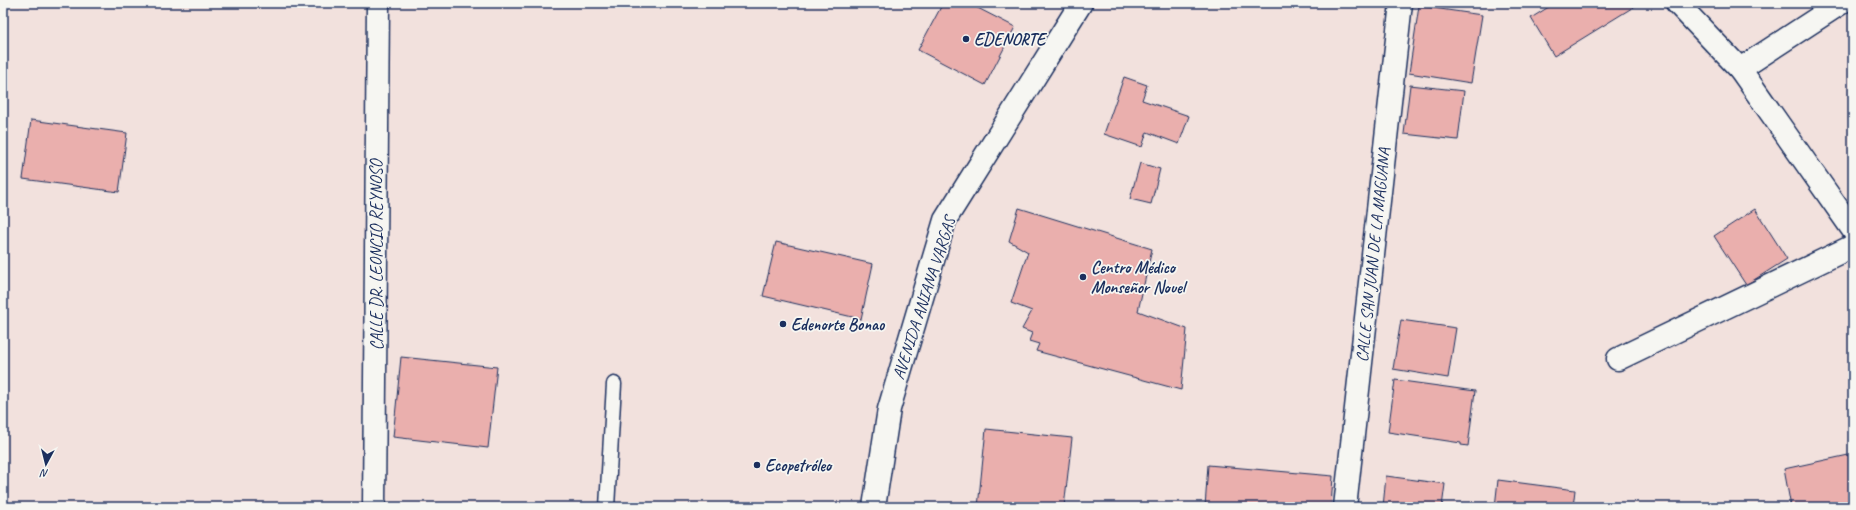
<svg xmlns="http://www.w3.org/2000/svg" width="1856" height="510" font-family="Caveat,sans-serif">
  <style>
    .building { fill: #eaafad; stroke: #1b2f5e }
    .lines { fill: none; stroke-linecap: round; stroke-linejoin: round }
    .service-casing { stroke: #1b2f5e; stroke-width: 17 }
    .minor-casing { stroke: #1b2f5e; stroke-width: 25 }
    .secondary-casing { stroke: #1b2f5e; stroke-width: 25 }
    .service { stroke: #f6f6f2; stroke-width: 14 }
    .minor { stroke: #f6f6f2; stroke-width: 22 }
    .secondary { stroke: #f6f6f2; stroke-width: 22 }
    .poi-dot { fill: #1b2f5e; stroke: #f6f6f2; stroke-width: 1.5 }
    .labels { text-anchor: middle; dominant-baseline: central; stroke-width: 3.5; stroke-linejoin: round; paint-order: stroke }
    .poi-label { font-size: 17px; font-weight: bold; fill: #1b2f5e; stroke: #f6f6f2; text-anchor: start }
    .street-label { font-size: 17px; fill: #1b2f5e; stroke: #f6f6f2 }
  </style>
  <rect width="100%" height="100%" fill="#f2e1dd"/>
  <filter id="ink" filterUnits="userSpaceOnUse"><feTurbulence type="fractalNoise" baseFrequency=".025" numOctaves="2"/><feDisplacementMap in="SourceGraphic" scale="8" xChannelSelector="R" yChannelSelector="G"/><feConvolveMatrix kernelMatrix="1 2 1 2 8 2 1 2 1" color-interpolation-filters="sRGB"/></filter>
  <g filter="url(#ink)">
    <g class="building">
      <polygon points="943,3 968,3 1015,27 985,85 918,50"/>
      <polygon points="1555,3 1640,3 1554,56 1531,18"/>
      <polygon points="1419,6 1482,15 1471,83 1409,73"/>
      <polygon points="1124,77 1147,85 1142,100 1189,116 1179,144 1147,132 1142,147 1104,134"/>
      <polygon points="1410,85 1464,91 1458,140 1404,134"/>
      <polygon points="31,120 127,133 119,192 23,179"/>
      <polygon points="1140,163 1160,169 1151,204 1130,199"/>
      <polygon points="1019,208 1152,249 1138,311 1187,329 1181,390 1036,351 1039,344 1029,341 1032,333 1022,329 1032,311 1011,303 1028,252 1009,241"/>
      <polygon points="1755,209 1787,259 1746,285 1714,236"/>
      <polygon points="776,242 873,264 861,319 763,296"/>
      <polygon points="1401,320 1456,328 1448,378 1393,369"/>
      <polygon points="401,357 497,367 488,448 393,437"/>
      <polygon points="1395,380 1475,391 1468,446 1461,445 1461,443 1388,432"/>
      <polygon points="986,429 1072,438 1064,507 978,507"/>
      <polygon points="1853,454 1853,507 1791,507 1784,469"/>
      <polygon points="1208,465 1333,476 1331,507 1205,507"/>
      <polygon points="1386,476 1445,484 1442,507 1383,507"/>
      <polygon points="1498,480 1575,490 1573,507 1495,507"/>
    </g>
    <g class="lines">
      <g class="service-casing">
        <polyline id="service" points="607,507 614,384"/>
      </g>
      <g class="minor-casing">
        <g id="minor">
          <polyline points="1677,3 1740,69 1853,230"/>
          <polyline points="1740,69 1841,3"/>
          <polyline points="1618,359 1853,246"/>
          <polyline points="374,507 378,3"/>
          <polyline points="1345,507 1401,3"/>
        </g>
      </g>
      <g class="secondary-casing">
        <polyline id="secondary" points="874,507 889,409 945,220 1081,3"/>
      </g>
      <use href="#service" class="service"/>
      <use href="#minor" class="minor"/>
      <use href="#secondary" class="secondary"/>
    </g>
  </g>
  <g class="poi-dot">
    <circle cx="966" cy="39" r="4"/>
    <circle cx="1083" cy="277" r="4"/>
    <circle cx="783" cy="324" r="4"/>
    <circle cx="757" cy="465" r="4"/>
  </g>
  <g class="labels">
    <g class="poi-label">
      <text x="974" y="39">EDENORTE</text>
      <text x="1091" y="267">Centro Médico<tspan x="1091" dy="20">Monseñor Nouel</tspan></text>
      <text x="791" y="324">Edenorte Bonao</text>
      <text x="765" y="465">Ecopetróleo</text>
    </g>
    <g class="street-label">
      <text transform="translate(376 255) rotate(-90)">CALLE DR. LEONCIO REYNOSO</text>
      <text transform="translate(1373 255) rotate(-84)">CALLE SAN JUAN DE LA MAGUANA</text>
      <text transform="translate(924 298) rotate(-72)">AVENIDA ANIANA VARGAS</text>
    </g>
  </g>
  <rect width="1856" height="510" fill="none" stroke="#f6f6f2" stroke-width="16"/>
  <rect x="8" y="8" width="1840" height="494" fill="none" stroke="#1b2f5e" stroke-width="1.5" filter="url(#ink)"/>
  <g transform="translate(46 464) rotate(187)" stroke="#f6f6f2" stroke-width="3" paint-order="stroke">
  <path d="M0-3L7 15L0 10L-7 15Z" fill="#1b2f5e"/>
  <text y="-6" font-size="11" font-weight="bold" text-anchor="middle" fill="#1b2f5e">N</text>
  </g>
</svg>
